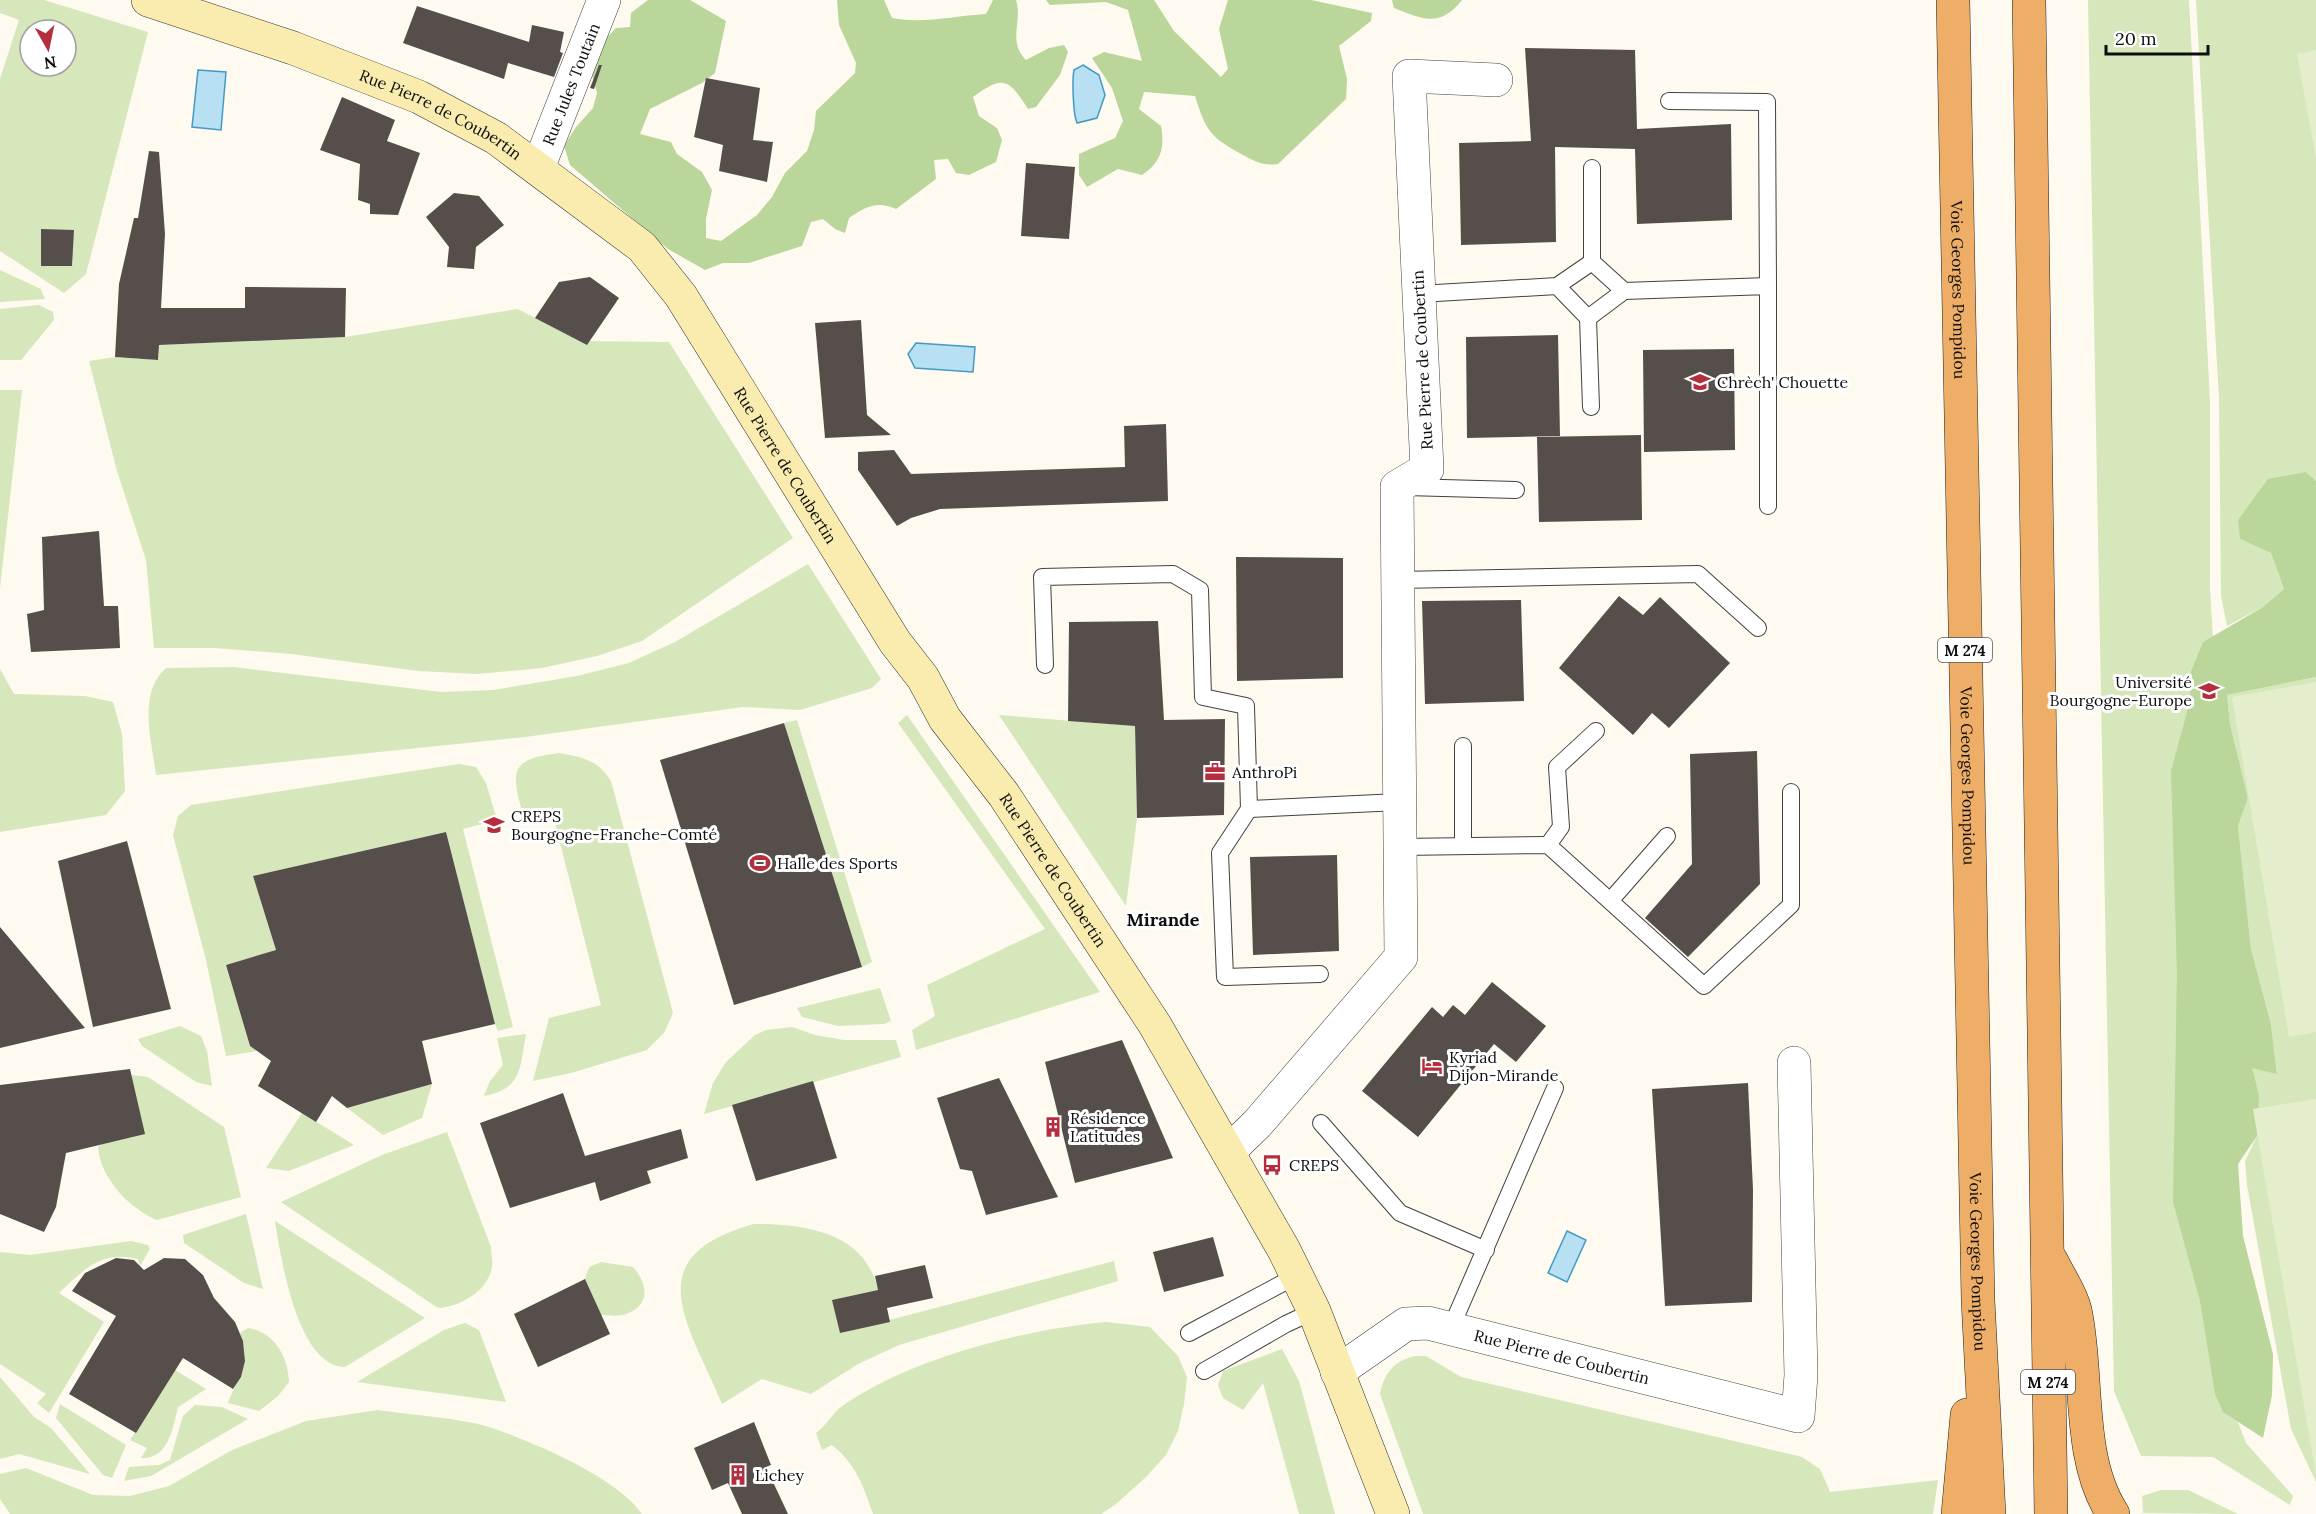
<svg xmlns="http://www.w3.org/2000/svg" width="2316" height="1514" font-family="Lora,serif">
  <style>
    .green { fill: #d5e7bb; fill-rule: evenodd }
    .forest { fill: #bad69b }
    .pitch { fill: #e5eecc }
    .water { fill: #b7e0f2; stroke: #439ac5; stroke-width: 1.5 }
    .building { fill: #564e4b }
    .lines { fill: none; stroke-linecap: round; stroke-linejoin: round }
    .service-casing { stroke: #414141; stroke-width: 18 }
    .minor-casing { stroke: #414141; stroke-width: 34 }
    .tertiary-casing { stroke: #414141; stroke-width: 34 }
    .secondary-casing { stroke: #303030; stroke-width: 34 }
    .trunk-casing { stroke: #1f1f1f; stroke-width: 34 }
    .service { stroke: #fff; stroke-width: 16 }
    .minor { stroke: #fff; stroke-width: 33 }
    .tertiary { stroke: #fff; stroke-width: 33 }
    .secondary { stroke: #faecaf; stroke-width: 33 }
    .trunk { stroke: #eeae67; stroke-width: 33 }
    .labels { text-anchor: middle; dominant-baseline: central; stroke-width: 6; stroke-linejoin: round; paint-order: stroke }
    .shield { fill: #fff; stroke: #565656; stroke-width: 1.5 }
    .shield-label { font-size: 15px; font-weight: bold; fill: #0e0e0e }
    .street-label { font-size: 16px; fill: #0e0e0e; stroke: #fff }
    .poi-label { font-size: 16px; fill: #0e0e0e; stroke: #fff; text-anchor: start }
    .neighbourhood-label { font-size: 18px; font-weight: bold; fill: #0e0e0e; stroke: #fff }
  </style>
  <rect width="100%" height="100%" fill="#fefaef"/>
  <g class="green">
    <path d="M0,0H44L148,32L86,274L64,293L0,251V79L19,20L0,13ZM30,30H66V66H30Z"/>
    <polygon points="2088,0 2189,0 2210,401 2210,587 2213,639 2229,1399 2246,1443 2293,1496 2290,1505 2213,1457 2141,1456 2114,1391"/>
    <polygon points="2196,0 2316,0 2316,481 2306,472 2240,539 2271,553 2284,589 2263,607 2227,626 2221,596 2219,399"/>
    <polygon points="0,270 41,289 45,299 0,302"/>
    <polygon points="39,305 53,312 54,320 21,360 0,360 0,309"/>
    <polygon points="518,309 580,341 669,342 793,538 642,641 597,656 542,668 477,674 418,671 291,654 215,648 154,648 146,560 117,471 89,361 115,357 158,360 159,345 345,337"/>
    <polygon points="0,390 22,390 0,588"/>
    <path d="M808,564L881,679L872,688L800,710L743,707L525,737L156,775C152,741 137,694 166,668L234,667L441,692L493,690L577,676L629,663L675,642Z"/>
    <polygon points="0,669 14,694 85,696 113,702 122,734 125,791 106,815 0,832"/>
    <polygon points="2316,677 2316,1482 2291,1429 2247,1185 2245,1161 2257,1136 2252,1067 2277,1073 2271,1024 2251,949 2238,826 2248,798 2230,724 2227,695"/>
    <polygon points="907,715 1100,992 916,1050 912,1030 935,1016 927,985 1045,929 898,723"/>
    <polygon points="999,715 1135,726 1137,818 1126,906"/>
    <polygon points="797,720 872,962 862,967 784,723"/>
    <path d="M559,753C582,757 598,760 611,781L673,1013L664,1033L647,1050L571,1073L533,1081L549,1018L601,1005L551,807L523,814C510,770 511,759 559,753Z"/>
    <polygon points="459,764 476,767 486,783 497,820 463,829 513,1027 498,1031 495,1024 446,832 253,876 276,950 226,965 250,1046 257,1051 226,1056 206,960 173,835 178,816 191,805"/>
    <polygon points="880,988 891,1021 884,1024 838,1026 802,1017 797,1008"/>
    <polygon points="180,1026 201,1036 207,1051 212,1086 196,1082 142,1046 138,1039"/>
    <polygon points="792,1027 815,1035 844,1040 896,1040 901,1057 704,1114 713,1083 726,1062 755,1035 766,1030"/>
    <path d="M526,1034C520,1068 522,1089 484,1096L490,1081L503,1065L497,1038Z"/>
    <path d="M131,1075L148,1077L224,1127L241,1197L157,1220C130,1209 100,1178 98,1147L102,1144Z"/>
    <polygon points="432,1084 422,1118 383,1135 347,1108"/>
    <polygon points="302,1113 354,1145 289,1171 266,1168"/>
    <path d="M447,1132L491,1247C491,1253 493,1261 492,1267C488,1291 460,1307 438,1308L281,1202L382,1155Z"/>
    <polygon points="246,1214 263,1289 244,1283 184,1243 183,1235"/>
    <path d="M275,1221L425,1318L345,1367C297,1366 281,1258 275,1221Z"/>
    <path d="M754,1224C805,1224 865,1232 878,1290L833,1300L840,1333L1114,1261L1118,1281L899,1345L858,1364L811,1394L762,1379L722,1404C689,1324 635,1257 754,1224Z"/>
    <path d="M131,1241L148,1245L150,1249L140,1266L138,1259C99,1251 85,1269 59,1293L104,1322L49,1413L37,1403L46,1394L0,1364V1252L30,1255Z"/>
    <path d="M601,1262L633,1267C648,1284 651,1305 626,1314C619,1317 608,1315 601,1315L585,1279L589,1267Z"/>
    <path d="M1106,1322L1150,1327L1178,1356L1187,1377L1184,1404L1178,1431L1166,1455L1146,1477L1116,1504L1101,1514H873C864,1487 855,1463 832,1445L822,1450L816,1433C826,1426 832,1414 841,1407C908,1359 1025,1329 1106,1322Z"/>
    <polygon points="465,1323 479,1330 506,1402 357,1382 444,1330"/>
    <path d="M248,1328C274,1332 288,1356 289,1382L278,1396L259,1411L228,1403C238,1376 252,1364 240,1333Z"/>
    <polygon points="1282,1349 1299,1381 1335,1514 1299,1514 1263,1383 1243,1410 1223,1398 1218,1385 1223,1371"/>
    <path d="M1415,1356H1426L1461,1377L1802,1457L1820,1469L1830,1492L1938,1480L1933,1514H1423L1380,1394C1384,1373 1394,1361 1415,1356Z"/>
    <path d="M175,1370L206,1389L178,1407C173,1428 168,1460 141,1458L147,1448L130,1440Z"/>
    <polygon points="0,1377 34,1417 51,1428 90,1474 19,1454 0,1459"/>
    <polygon points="60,1404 126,1445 112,1478 103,1475 56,1418"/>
    <polygon points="195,1405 222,1407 248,1419 151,1476 124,1481 129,1467 159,1465 170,1460 183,1416"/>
    <path d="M378,1410C411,1415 462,1418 492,1428C535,1443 616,1477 642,1514H10L0,1499V1474L26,1468L93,1495L130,1496L169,1486L232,1450L306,1421Z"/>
    <polygon points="2161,1490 2188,1490 2238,1514 2143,1513 2142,1496"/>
  </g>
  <g class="forest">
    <path d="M648,0H690L726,21L715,73L702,83L650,109L640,134L671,142L677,154L702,172L712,190L706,219V238L721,241L757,215L772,197L785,173L807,151L814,130L816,111L855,73L856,63L839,25L837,0H884L892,18C924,24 953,16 986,14L993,0H1016C1023,21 1007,41 1026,60L1049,48L1064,45L1068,52L1060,75L1036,107L1028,109C1008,77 1002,76 973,97L979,116L997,128L1002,140L996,162L969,175L956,173L948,159L934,160L936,179L896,209C878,200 864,207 849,218L845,233L835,229L823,219L811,222L802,246L749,263H723L705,270L668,249L570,165L564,146L576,127L593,108L597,93L590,68L597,48L616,28L630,27L631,13Z"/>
    <path d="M1046,0H1154L1174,31L1221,77L1228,69L1219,29L1228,0H1311L1372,13L1371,21L1339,46L1347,79L1346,99L1278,164C1263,166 1256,162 1243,155C1210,137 1206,131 1195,96L1144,92L1139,109L1161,126C1165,149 1161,162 1142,175L1118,169L1087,187L1079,175V154L1115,138L1123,121L1112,88L1092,58L1104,52L1142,61L1128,10L1106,2L1050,5Z"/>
    <path d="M1392,0H1462C1440,28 1422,19 1394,8Z"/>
    <polygon points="2306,472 2316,481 2316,677 2227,695 2230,724 2248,798 2238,826 2251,949 2271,1024 2277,1074 2252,1068 2259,1095 2257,1136 2238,1164 2243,1236 2273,1354 2272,1395 2263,1438 2223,1412 2215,1394 2200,1301 2173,1202 2177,973 2171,771 2190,701 2190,674 2203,642 2263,607 2284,589 2271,553 2240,539 2238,520 2268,479"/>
  </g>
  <g class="pitch">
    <polygon points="2316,50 2316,159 2297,54"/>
    <polygon points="2316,682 2316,1032 2289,1037 2232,697"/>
    <polygon points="2316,1099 2316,1475 2253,1109"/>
  </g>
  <g class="water">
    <path d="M1083,65L1099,75L1105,95L1097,118L1077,123C1073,114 1072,80 1074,70Z"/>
    <polygon points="198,70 226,72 221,130 192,127"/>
    <polygon points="916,343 975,347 973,372 915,368 908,354"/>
    <polygon points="1567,1231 1586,1240 1567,1282 1548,1273"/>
  </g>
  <g class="building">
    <polygon points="417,6 529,42 532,25 564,32 560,52 563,53 554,77 508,63 504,79 403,43"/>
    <polygon points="1525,48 1635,50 1637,129 1731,124 1732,220 1637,224 1635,149 1555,147 1556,242 1461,245 1459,143 1531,141"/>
    <polygon points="599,65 602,65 594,89 590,88"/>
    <polygon points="706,78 760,88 753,140 773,142 767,182 719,171 723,145 694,137"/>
    <polygon points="342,97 395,120 387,141 420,153 398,215 370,214 370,204 358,200 360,164 320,150"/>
    <polygon points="149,151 159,152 165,234 161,308 245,308 245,287 346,288 345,337 159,345 158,360 115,357 119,284 134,218 138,218"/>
    <polygon points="1026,163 1075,167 1069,239 1021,236"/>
    <polygon points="454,193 479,196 504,225 476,247 474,269 447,267 449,247 426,217"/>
    <polygon points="41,229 74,230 72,266 41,266"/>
    <polygon points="590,277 619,298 587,345 535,318 559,282"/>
    <polygon points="861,320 867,415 891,435 825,438 815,323"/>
    <polygon points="1558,335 1560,436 1467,438 1466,337"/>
    <polygon points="1734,349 1735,450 1644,452 1643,350"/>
    <polygon points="1166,424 1168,501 940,509 911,518 897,526 858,470 858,452 894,450 911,474 1125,467 1124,426"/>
    <polygon points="1641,435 1642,520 1539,522 1537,437"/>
    <polygon points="99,531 104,606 118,606 120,648 31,652 27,614 44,610 42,537"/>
    <polygon points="1236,557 1343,558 1343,678 1237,681"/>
    <polygon points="1619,596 1643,615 1660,597 1730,663 1669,728 1652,713 1633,735 1559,668"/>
    <polygon points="1521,600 1524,701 1425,704 1422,601"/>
    <polygon points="1158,621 1164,720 1225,719 1224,815 1137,818 1135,726 1068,721 1069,622"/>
    <polygon points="784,723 862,967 734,1005 660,760"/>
    <polygon points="1757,751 1760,884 1688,957 1645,918 1692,864 1690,754"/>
    <polygon points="446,832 495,1024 422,1041 432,1084 347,1108 332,1096 316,1122 258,1086 271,1061 250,1046 226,965 276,950 253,876"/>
    <polygon points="127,841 171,1009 93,1027 58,861"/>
    <polygon points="1337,855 1339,951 1253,955 1250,857"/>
    <polygon points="0,927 85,1028 0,1048"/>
    <polygon points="1492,982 1546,1026 1516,1062 1494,1044 1418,1137 1362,1091 1432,1007 1443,1017 1453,1005 1465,1015"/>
    <polygon points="1122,1040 1173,1158 1075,1183 1045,1062"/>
    <polygon points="130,1069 145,1134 66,1153 56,1207 44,1232 0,1214 0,1085"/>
    <polygon points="999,1078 1058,1197 986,1215 972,1171 960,1169 937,1098"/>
    <polygon points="813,1081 837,1158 756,1181 732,1105"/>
    <polygon points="1748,1083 1753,1190 1752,1302 1665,1306 1652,1089"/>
    <polygon points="563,1093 585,1156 681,1129 688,1158 647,1171 651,1183 600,1201 595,1182 510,1208 480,1123"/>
    <polygon points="1213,1237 1224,1276 1164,1292 1153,1252"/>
    <polygon points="116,1258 134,1260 144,1270 164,1258 185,1259 203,1275 214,1298 235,1322 243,1341 245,1361 241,1377 233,1389 183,1358 136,1433 69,1394 116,1316 72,1291 85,1273"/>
    <polygon points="925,1265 933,1298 887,1308 890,1322 840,1333 832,1300 878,1290 875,1276"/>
    <polygon points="585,1279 610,1334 538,1367 514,1314"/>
    <polygon points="754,1422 771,1465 766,1467 788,1514 742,1514 728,1483 712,1490 694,1448"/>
  </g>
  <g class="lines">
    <g class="service-casing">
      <g id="service">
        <polyline points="1669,101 1767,102 1768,286"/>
        <polyline points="1592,168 1592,262"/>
        <polyline points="1624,291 1768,286 1768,506"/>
        <polyline points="1419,294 1557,286 1588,318 1624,291 1592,262 1557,286"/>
        <polyline points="1588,318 1591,407"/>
        <polyline points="1406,487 1516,490"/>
        <polyline points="1398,580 1698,574 1758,628"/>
        <polyline points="1045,665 1042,577 1173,574 1200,590 1203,697 1246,706 1249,809 1399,802"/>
        <polyline points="1249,809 1220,853 1225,977 1320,974"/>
        <polyline points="1548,845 1561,827 1557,767 1596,731"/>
        <polyline points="1463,846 1463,746"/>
        <polyline points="1400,847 1548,845 1704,986 1791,905 1791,792"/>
        <polyline points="1610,901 1667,836"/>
        <polyline points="1321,1123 1400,1213 1486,1250"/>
        <polyline points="1450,1330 1555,1088"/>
        <polyline points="1189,1333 1298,1275"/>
        <polyline points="1204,1371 1286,1324 1314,1311"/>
      </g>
    </g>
    <g class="minor-casing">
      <g id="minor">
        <polyline points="1228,1152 1257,1124 1401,957 1397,487 1427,469 1409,76 1496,80"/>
        <path id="s1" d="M1337,1372L1406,1324L1428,1323L1798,1416L1801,1375L1794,1063"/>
      </g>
    </g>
    <g class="tertiary-casing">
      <g id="tertiary">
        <path id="s2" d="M538,168L604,0"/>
      </g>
    </g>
    <g class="secondary-casing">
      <g id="secondary">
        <path id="s3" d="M148,0L293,48L419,97L496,138L642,247L681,296L895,642L923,678L945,719L1004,795L1155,1025L1284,1250L1314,1311L1393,1514"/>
      </g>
    </g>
    <g class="trunk-casing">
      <g id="trunk">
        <path id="s4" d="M1953,0L1978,1300L1989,1514"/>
        <polyline points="2029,0 2051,1514"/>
        <path d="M2051,1260C2058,1275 2071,1293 2075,1310C2089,1373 2076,1458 2113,1514"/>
        <polyline points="1958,1514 1967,1415"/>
      </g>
    </g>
    <use href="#service" class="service"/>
    <use href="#minor" class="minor"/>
    <use href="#tertiary" class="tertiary"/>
    <use href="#secondary" class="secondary"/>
    <use href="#trunk" class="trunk"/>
  </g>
  <defs>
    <g id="school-bare" transform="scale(1.62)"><path d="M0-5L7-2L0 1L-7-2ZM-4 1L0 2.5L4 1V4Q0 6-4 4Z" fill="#b52e3e" stroke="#fff" stroke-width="2.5" paint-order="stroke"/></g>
    <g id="university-bare" transform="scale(1.62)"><path d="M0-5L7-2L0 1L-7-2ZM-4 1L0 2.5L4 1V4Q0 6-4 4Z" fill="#b52e3e" stroke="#fff" stroke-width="2.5" paint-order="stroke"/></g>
    <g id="office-bare" transform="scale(1.62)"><path d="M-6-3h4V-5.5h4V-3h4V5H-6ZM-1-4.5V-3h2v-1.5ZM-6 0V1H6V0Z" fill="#b52e3e" stroke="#fff" stroke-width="2.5" paint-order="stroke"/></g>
    <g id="stadium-bare" transform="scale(1.62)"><path d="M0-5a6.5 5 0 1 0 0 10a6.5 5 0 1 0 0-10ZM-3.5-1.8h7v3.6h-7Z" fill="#b52e3e" stroke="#fff" stroke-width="2.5" paint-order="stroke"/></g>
    <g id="hotel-bare" transform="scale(1.62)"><path d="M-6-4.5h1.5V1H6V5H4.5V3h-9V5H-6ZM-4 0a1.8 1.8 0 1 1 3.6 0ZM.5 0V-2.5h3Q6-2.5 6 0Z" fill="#b52e3e" stroke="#fff" stroke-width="2.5" paint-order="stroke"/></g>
    <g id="building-bare" transform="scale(1.62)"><path d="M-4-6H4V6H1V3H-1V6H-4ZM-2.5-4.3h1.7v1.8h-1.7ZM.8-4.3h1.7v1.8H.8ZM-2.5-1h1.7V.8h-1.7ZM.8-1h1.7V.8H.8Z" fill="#b52e3e" stroke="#fff" stroke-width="2.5" paint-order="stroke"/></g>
    <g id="bus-bare" transform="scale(1.62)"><path d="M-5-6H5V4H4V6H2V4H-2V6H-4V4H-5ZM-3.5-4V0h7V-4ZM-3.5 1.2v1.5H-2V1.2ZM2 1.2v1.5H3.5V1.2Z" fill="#b52e3e" stroke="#fff" stroke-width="2.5" paint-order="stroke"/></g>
  </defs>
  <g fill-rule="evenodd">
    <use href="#school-bare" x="1700" y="382"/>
    <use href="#university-bare" x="2209" y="691"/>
    <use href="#office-bare" x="1215" y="772"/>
    <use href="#university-bare" x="494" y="825"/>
    <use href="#stadium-bare" x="760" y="863"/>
    <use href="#hotel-bare" x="1432" y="1066"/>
    <use href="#building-bare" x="1053" y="1127"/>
    <use href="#bus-bare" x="1272" y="1165"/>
    <use href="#building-bare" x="738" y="1475"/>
  </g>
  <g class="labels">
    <g class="shield">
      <rect x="1938" y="638" width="54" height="24" rx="4.5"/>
      <rect x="2021" y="1370" width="54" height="24" rx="4.5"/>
    </g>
    <g class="shield-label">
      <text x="1965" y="650">M 274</text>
      <text x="2048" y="1382">M 274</text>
    </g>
    <g class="street-label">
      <text stroke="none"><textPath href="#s2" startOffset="90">Rue Jules Toutain</textPath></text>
      <text stroke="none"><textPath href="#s3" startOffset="315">Rue Pierre de Coubertin</textPath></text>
      <text stroke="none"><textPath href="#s4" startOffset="290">Voie Georges Pompidou</textPath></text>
      <text transform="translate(1422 360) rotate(-93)">Rue Pierre de Coubertin</text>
      <text stroke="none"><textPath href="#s3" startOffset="819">Rue Pierre de Coubertin</textPath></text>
      <text stroke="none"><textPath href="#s4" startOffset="776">Voie Georges Pompidou</textPath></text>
      <text stroke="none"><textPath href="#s3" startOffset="1305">Rue Pierre de Coubertin</textPath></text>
      <text stroke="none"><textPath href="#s4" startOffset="1262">Voie Georges Pompidou</textPath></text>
      <text stroke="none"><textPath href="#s1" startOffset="244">Rue Pierre de Coubertin</textPath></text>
    </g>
    <g class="poi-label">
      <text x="1717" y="382">Chrèch' Chouette</text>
      <text x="2192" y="682" text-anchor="end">Université<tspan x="2192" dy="18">Bourgogne-Europe</tspan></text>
      <text x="1232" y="772">AnthroPi</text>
      <text x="511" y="816">CREPS<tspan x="511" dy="18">Bourgogne-Franche-Comté</tspan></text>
      <text x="777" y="863">Halle des Sports</text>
      <text x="1449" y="1057">Kyriad<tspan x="1449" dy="18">Dijon-Mirande</tspan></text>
      <text x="1070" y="1118">Résidence<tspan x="1070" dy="18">Latitudes</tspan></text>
      <text x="1289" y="1165">CREPS</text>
      <text x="755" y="1475">Lichey</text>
    </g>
    <g class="neighbourhood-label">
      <text x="1163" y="919">Mirande</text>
    </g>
  </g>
  <g transform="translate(48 48) rotate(171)"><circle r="28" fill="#ffffff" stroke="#9f9f9f" stroke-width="1.5"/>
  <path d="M0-4.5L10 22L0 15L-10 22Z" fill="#b52e3e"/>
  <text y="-9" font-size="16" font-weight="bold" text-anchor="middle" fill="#0e0e0e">N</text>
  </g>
  <path d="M2106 45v9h102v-9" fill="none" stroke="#0e0e0e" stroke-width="3"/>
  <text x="2115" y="45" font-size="18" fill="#0e0e0e" stroke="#ffffff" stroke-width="4.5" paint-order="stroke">20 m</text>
</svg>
